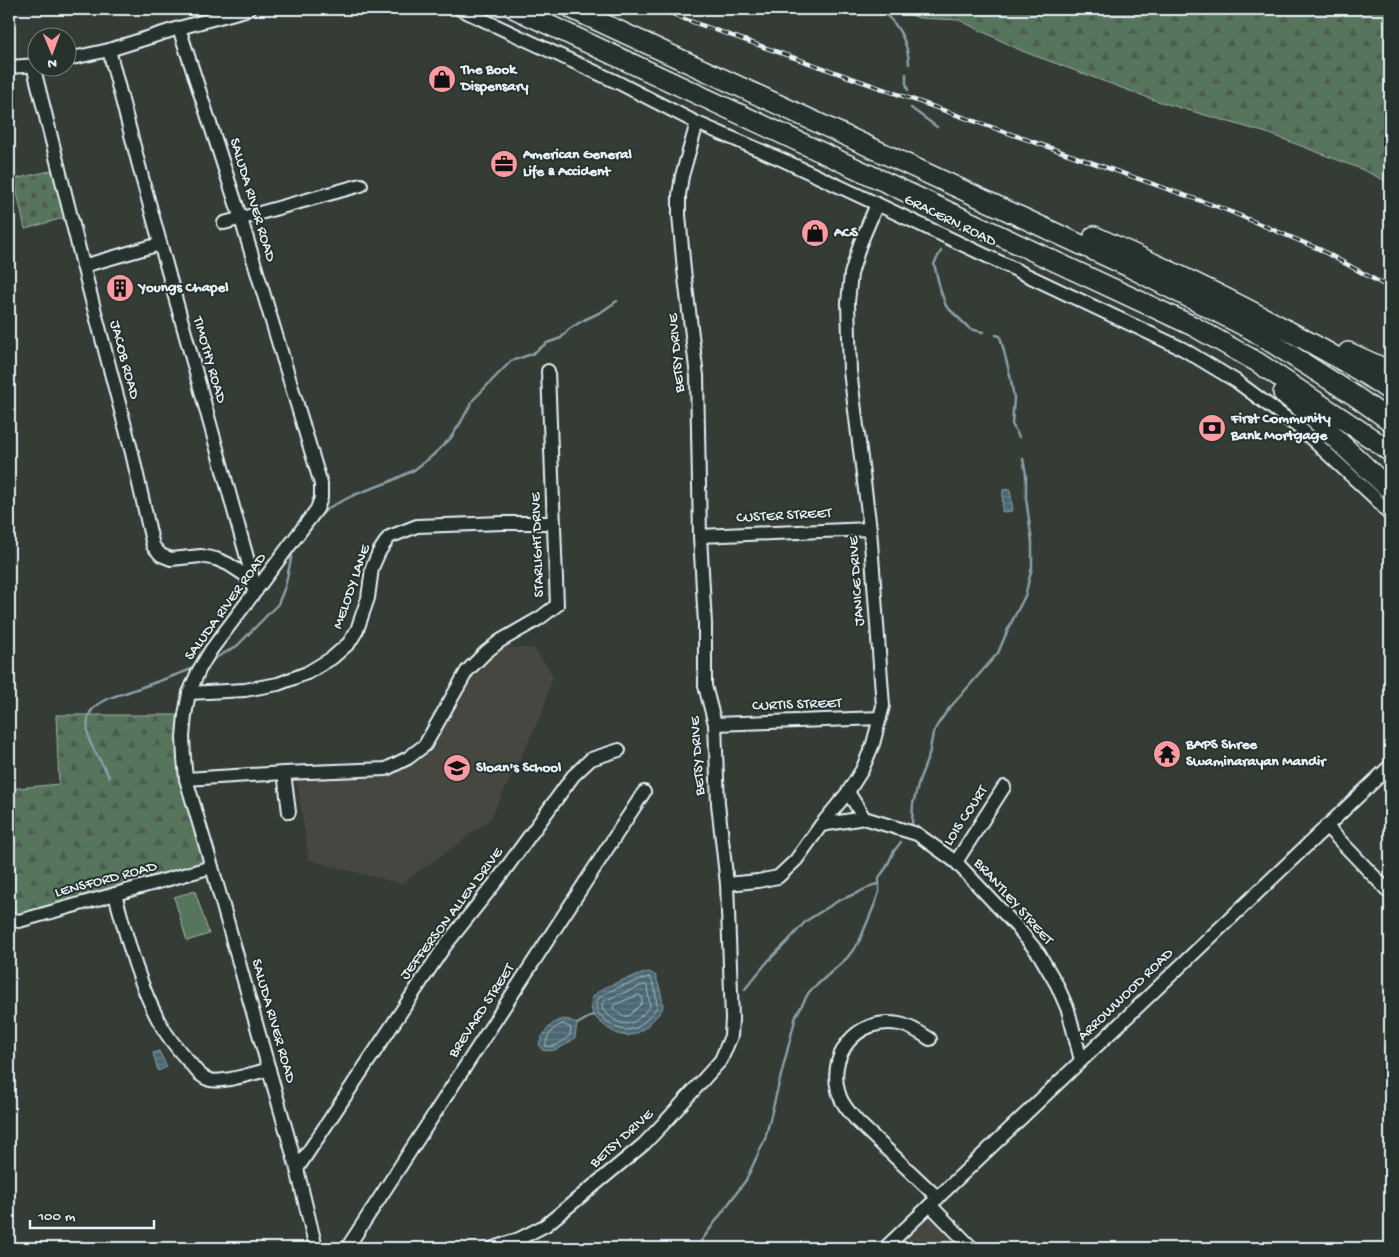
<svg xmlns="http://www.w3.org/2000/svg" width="1399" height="1257" font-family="'Gochi Hand',sans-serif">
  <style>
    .built { fill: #45473f }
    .forest { fill: url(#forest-firs); stroke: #a0b2aa }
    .cemetery { fill: url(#cemetery-stones); stroke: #a0b2aa }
    .garden { fill: #57745b; stroke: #a0b2aa }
    .water { fill: url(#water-rules); stroke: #8a9fa8 }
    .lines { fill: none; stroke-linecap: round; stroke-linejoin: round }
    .shore { stroke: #a9bac2; stroke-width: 1 }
    .stream { stroke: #8a9fa8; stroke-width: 2.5 }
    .minor-casing { stroke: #e8f1f8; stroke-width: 16 }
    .highway-casing { stroke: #e8f1f8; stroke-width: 22 }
    .minor { stroke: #26332d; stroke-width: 12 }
    .highway { stroke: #26332d; stroke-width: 19 }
    .rail-casing { stroke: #e8f1f8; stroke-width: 4.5 }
    .rail { stroke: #26332d; stroke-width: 2.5; stroke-dasharray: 8; stroke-linecap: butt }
    .labels { text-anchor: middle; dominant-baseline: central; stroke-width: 4; stroke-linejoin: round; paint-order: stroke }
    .poi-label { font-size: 15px; font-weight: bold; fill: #e8f1f8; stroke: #26332d; text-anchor: start }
    .street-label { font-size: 15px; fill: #e8f1f8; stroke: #26332d }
  </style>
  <defs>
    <pattern id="forest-firs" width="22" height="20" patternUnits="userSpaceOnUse" patternTransform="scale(1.25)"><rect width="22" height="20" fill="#57745b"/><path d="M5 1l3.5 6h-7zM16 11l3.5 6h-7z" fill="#4e5c52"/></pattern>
    <pattern id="cemetery-stones" width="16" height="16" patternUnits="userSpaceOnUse" patternTransform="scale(1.25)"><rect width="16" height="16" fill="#57745b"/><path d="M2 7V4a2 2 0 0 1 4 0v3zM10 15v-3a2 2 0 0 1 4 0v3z" fill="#4e5c52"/></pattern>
    <pattern id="water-rules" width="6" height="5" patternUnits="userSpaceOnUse" patternTransform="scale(1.25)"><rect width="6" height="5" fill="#4b6872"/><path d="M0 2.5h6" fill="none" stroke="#657e87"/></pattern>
  </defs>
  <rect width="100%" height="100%" fill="#343c35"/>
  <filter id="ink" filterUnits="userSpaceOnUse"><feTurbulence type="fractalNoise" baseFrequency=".02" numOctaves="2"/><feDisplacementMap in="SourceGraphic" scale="10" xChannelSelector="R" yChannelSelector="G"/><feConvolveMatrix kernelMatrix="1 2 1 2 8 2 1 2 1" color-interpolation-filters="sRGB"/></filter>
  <g filter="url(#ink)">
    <g class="built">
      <polygon points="503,647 534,648 553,675 543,711 490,820 451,849 401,884 309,860 296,777 413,761 468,679"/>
      <polygon points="926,1217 931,1217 936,1220 963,1248 894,1248"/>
    </g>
    <g class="forest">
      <polygon points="895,9 1390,9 1390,183 1361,169 1270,134 1157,101 1022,51 959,20 919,18"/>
      <polygon points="56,715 185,715 183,737 212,867 9,919 9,789 59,784"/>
    </g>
    <polygon class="cemetery" points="59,169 70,216 25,229 14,179"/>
    <polygon class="garden" points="195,891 209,934 187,941 174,897"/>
    <g class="water">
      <polygon points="1010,489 1013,511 1002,512 1003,490"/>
      <path d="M649,972L655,975C659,984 662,996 663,1005C663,1011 656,1017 652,1021C629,1046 613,1035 593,1015C592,1010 590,1005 592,999C597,986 636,976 649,972Z"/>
      <path d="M562,1019L570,1020L577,1024L575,1038C564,1046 556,1053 542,1050L539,1044C543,1033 551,1022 562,1019Z"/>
      <polygon points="159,1051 167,1067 158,1071 153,1053"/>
    </g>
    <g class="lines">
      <g class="shore">
        <path d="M649,977L651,979L655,988L657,1007C636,1035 623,1038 598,1013C597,1009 595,1005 597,1001C601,991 638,981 649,977Z"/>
        <path d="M644,985L647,986L650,1006C633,1027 624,1031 603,1010L602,1005L604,1001Z"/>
        <polygon points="639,995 642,997 642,1003 629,1016 622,1016 613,1008 614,1005"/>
        <path d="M563,1024L571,1028L570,1035C563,1041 556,1048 546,1046C545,1037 554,1026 563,1024Z"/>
      </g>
      <g class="stream">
        <path d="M878,9C897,21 908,41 909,64"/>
        <polyline points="906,74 906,83 908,90"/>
        <polyline points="911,108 937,127"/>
        <polyline points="941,251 934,264 941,292 946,306 970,329 983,332"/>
        <polyline points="996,335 1000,336 1010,375 1014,398 1012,424 1019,437"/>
        <polyline points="318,517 330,507 354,495 389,482 414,470 432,456 450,439 461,422 473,400 511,361 532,354 547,343 561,338 569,329 584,320 601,312 617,301"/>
        <polyline points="212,660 237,646 278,604 285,587 293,550"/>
        <path d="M109,777C104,764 93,752 89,739C87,730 86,715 93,709C102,699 116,696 128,692C150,684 172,677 194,668"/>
        <polyline points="912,824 913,804 920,778 929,755 933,733 938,724 947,711 998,653 1009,627 1025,596 1032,567 1032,542 1026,498 1026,474 1023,459"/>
        <polyline points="745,989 768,961 787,942 806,921 838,901 857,893 873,885 879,884"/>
        <polyline points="577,1024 593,1015"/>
        <polyline points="696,1248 746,1180 765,1139 796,1016 809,992 847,958 859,942 874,906 879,892 879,879 880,876 886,868 894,851 901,842"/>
      </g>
      <g class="minor-casing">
        <g id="minor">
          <polyline points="460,9 619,83 697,123 785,161 877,204 1183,349 1236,381 1302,430 1375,498 1390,515"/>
          <polyline points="179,28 241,219 321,484 321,498 317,509 211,650 199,670 189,693 185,715 183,737 184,758 186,779 212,867 297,1169 316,1248"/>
          <polyline points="109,50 143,181 254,583"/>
          <polyline points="68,59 109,50 179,28 249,9"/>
          <polyline points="33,65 90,293 132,453 153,546 161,555 171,559 201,556 216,559 228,564 245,575 256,591"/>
          <polyline points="9,67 38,65"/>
          <polyline points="224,223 361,185"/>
          <polyline points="83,266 160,244"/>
          <polyline points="700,536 870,529"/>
          <polyline points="189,693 245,690 278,684 307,673 332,658 349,643 357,630 368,598 372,568 379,552 389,537 417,526 503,523 553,523"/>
          <polyline points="715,724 880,718"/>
          <polyline points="284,773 289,812"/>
          <polyline points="186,779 284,773 386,769 408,758 425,745 467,671 486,652 500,641 540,618 557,605 548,371"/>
          <polyline points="848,792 864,818"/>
          <polyline points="821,825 864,818 917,834 956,862 1017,927 1039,954 1057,985 1068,1010 1081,1060"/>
          <polyline points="1326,826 1390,893"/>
          <polyline points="956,862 1004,787"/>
          <polyline points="727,884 758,881 778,877 796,860 821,825 848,792 862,770 873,744 883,706 870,529 850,371 848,302 851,274 860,244 877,204"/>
          <path d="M115,894C127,938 138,983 160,1023C168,1038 179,1051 190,1063C196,1070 200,1077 210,1080C222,1083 256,1073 269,1069"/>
          <polyline points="9,919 19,921 212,867"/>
          <path d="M930,1039C921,1033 910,1026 899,1024C856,1016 825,1057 840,1097C844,1107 851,1114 858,1122L938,1198"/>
          <polyline points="297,1169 444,947 499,878 573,776 591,759 619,750"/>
          <polyline points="930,1205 972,1248"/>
          <polyline points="347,1248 644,792"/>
          <polyline points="493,1248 519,1239 546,1225 644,1144 667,1120 721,1060 731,1036 732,1019 727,884 718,804 715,724 705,686 705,624 700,536 697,376 684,270 679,215 679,195 682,176 697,123"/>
          <polyline points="885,1248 1390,766"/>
        </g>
      </g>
      <g class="highway-casing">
        <g id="highway">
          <polyline points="515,9 1193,326 1257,362 1374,440 1390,452"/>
          <polyline points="572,9 1129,267 1252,330 1355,396 1390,421"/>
          <path d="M1094,236C1154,263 1214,291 1272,322C1313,344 1353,365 1390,391"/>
          <polyline points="1348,352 1390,371"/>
          <polyline points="1283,393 1313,417 1390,490"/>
        </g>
      </g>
      <use href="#minor" class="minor"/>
      <use href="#highway" class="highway"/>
      <g class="rail-casing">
        <polyline id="rail" points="661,9 687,20 1224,209 1319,249 1390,288"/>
      </g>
      <use href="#rail" class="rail"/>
    </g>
  </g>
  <defs>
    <g id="shop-disc" transform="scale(1.4375)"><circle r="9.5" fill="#ff9aa2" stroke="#26332d"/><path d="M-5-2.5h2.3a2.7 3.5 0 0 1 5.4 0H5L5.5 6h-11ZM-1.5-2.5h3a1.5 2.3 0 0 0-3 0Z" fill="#111"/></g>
    <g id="office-disc" transform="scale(1.4375)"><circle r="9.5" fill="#ff9aa2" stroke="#26332d"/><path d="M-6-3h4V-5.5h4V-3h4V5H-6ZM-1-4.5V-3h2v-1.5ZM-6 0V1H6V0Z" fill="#111"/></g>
    <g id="building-disc" transform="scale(1.4375)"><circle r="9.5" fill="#ff9aa2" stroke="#26332d"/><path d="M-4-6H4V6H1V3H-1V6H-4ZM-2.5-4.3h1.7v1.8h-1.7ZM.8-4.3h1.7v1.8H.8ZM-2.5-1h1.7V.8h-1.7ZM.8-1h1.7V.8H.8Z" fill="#111"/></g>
    <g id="bank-disc" transform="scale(1.4375)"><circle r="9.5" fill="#ff9aa2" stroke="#26332d"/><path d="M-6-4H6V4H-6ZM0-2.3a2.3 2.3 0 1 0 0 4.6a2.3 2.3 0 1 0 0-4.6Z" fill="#111"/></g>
    <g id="temple-disc" transform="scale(1.4375)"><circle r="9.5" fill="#ff9aa2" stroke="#26332d"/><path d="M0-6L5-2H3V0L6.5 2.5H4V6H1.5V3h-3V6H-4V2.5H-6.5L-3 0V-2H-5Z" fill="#111"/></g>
    <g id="school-disc" transform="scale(1.4375)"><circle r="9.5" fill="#ff9aa2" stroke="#26332d"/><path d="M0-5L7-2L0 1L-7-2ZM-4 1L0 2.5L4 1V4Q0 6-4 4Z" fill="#111"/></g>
  </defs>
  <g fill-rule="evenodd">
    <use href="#shop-disc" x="442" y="79"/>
    <use href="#office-disc" x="504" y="164"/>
    <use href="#shop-disc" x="815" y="233"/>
    <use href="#building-disc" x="120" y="288"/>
    <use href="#bank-disc" x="1212" y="428"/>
    <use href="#temple-disc" x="1167" y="754"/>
    <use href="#school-disc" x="457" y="768"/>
  </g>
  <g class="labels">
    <g class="poi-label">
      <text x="461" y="70">The Book<tspan x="461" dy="17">Dispensary</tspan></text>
      <text x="523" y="155">American General<tspan x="523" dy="17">Life &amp; Accident</tspan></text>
      <text x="834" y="233">ACS</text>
      <text x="139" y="288">Youngs Chapel</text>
      <text x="1231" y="419">First Community<tspan x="1231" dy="17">Bank Mortgage</tspan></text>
      <text x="1186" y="745">BAPS Shree<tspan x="1186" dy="17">Swaminarayan Mandir</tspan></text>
      <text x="476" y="768">Sloan's School</text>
    </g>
    <g class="street-label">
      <text transform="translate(252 200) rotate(73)">SALUDA RIVER ROAD</text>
      <text transform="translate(950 221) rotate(26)">GRACERN ROAD</text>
      <text transform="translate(677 353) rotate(-95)">BETSY DRIVE</text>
      <text transform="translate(124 360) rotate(75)">JACOB ROAD</text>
      <text transform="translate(209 360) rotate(74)">TIMOTHY ROAD</text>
      <text transform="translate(784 516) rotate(-3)">CUSTER STREET</text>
      <text transform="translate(538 545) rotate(-92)">STARLIGHT DRIVE</text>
      <text transform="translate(857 581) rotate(-94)">JANICE DRIVE</text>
      <text transform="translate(352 587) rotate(-71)">MELODY LANE</text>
      <text transform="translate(226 607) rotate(-54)">SALUDA RIVER ROAD</text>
      <text transform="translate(797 705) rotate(-2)">CURTIS STREET</text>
      <text transform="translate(698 756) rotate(-94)">BETSY DRIVE</text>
      <text transform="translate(966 816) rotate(-57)">LOIS COURT</text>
      <text transform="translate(106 880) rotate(-15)">LENSFORD ROAD</text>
      <text transform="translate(1013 902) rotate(48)">BRANTLEY STREET</text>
      <text transform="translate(452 914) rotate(-53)">JEFFERSON ALLEN DRIVE</text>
      <text transform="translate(1126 995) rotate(-44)">ARROWWOOD ROAD</text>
      <text transform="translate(482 1011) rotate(-57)">BREVARD STREET</text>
      <text transform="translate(273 1021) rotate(74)">SALUDA RIVER ROAD</text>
      <text transform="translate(622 1139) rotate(-42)">BETSY DRIVE</text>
    </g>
  </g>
  <rect width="1399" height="1257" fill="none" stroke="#26332d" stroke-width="30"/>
  <rect x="15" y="15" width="1369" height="1227" fill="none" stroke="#e8f1f8" stroke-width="2" filter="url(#ink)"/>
  <g transform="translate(52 52) rotate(179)"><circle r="24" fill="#26332d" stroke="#747f7e"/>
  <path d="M0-4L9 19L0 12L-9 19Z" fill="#ff9aa2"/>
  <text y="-8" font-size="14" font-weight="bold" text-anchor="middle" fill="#e8f1f8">N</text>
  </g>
  <path d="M30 1220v8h124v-8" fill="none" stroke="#e8f1f8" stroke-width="2.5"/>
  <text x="38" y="1220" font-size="15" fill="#e8f1f8" stroke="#26332d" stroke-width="4" paint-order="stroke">100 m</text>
</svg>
